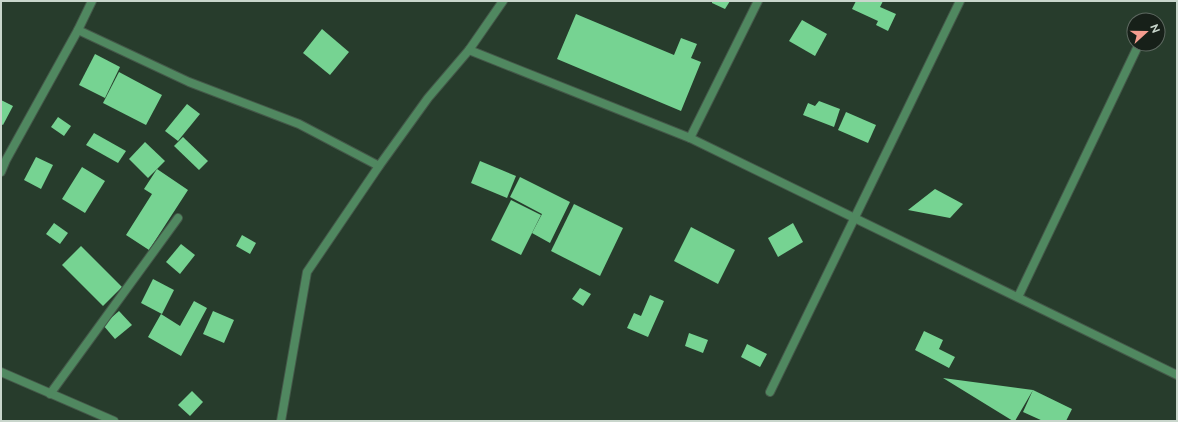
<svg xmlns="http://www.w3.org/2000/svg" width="1178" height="422" font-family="Raleway,sans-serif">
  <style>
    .building { fill: #76d392 }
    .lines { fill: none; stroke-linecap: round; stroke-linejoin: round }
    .minor-casing { stroke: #445849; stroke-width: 10 }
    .tertiary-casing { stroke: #445849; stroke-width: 10 }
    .minor { stroke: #508860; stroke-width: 8 }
    .tertiary { stroke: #508860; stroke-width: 8 }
  </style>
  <rect width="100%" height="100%" fill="#273c2c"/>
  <g class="building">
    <polygon points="712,1 730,1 725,9 712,3"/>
    <polygon points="856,1 883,1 880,7 896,14 888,31 876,25 878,21 852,9"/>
    <polygon points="576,14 674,55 681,38 697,44 691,58 701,62 681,111 557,59"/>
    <polygon points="802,20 827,34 815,56 789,41"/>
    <polygon points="322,29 349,52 330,75 303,53"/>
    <polygon points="95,54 120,67 105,98 79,85"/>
    <polygon points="119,72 162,95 146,125 103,103"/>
    <polygon points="1,100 13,106 3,125 1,124"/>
    <polygon points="819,101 840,109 834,127 803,115 808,103 815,106"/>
    <polygon points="187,104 200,114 178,141 165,131"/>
    <polygon points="846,112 876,125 868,143 838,130"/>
    <polygon points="58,117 71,126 64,136 51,127"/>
    <polygon points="94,133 126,151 118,163 86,145"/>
    <polygon points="183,137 208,161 199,170 174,146"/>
    <polygon points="145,142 165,161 148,178 129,159"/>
    <polygon points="36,157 53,165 41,189 24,180"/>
    <polygon points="480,161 516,176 507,198 471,183"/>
    <polygon points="82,167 105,181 85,213 62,199"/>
    <polygon points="157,169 188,190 149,250 126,235 152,194 144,189"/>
    <polygon points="520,177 570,202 550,243 532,233 542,214 510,197"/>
    <polygon points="935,189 963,204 950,218 908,210"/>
    <polygon points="511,200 541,215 521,255 491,240"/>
    <polygon points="574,204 623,228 600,276 551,251"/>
    <polygon points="54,223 68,233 60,244 46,234"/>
    <polygon points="793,223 803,242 778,257 768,238"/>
    <polygon points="691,227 735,250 718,284 674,261"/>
    <polygon points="242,235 256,243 250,254 236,246"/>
    <polygon points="181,244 195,255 180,274 166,262"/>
    <polygon points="81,246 122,287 103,306 62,265"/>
    <polygon points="153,279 174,290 162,314 141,303"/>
    <polygon points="580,288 591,294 583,306 572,299"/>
    <polygon points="650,295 664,301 648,337 627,328 634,313 641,316"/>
    <polygon points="194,301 207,308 181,356 148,337 161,314 180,326"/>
    <polygon points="119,311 132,325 115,339 103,325"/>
    <polygon points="213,311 234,320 224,343 203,334"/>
    <polygon points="924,331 943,340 939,349 955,357 949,368 915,350"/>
    <polygon points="689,333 708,340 703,353 685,346"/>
    <polygon points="747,344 767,354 760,367 741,357"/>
    <polygon points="943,378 1033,390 1072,409 1066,421 1043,421 1023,412 1033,390 1015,421 1013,421"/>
    <polygon points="192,391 203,402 190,416 178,405"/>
  </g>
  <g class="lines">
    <g class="minor-casing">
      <g id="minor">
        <polyline points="78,30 189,82 299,124 379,166"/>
        <polyline points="469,50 690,138 1177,375"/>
        <polyline points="690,138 758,1"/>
        <polyline points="1,172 6,160 78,30 92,1"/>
        <polyline points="1018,297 1138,46"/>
        <polyline points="770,392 960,1"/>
        <polyline points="50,394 178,218"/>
        <polyline points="281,421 307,272 379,166 428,98 469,50 503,1"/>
      </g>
    </g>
    <g class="tertiary-casing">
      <polyline id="tertiary" points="1,372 114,421"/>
    </g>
    <use href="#minor" class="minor"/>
    <use href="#tertiary" class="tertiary"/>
  </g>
  <rect width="1178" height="422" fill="none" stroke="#c9d6cc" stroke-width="4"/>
  <g transform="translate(1146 32) rotate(69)"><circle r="19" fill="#172019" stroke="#5e6961"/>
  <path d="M0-3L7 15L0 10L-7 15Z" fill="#f59d8f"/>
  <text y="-6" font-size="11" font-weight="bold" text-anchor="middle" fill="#c9d6cc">N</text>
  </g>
</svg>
